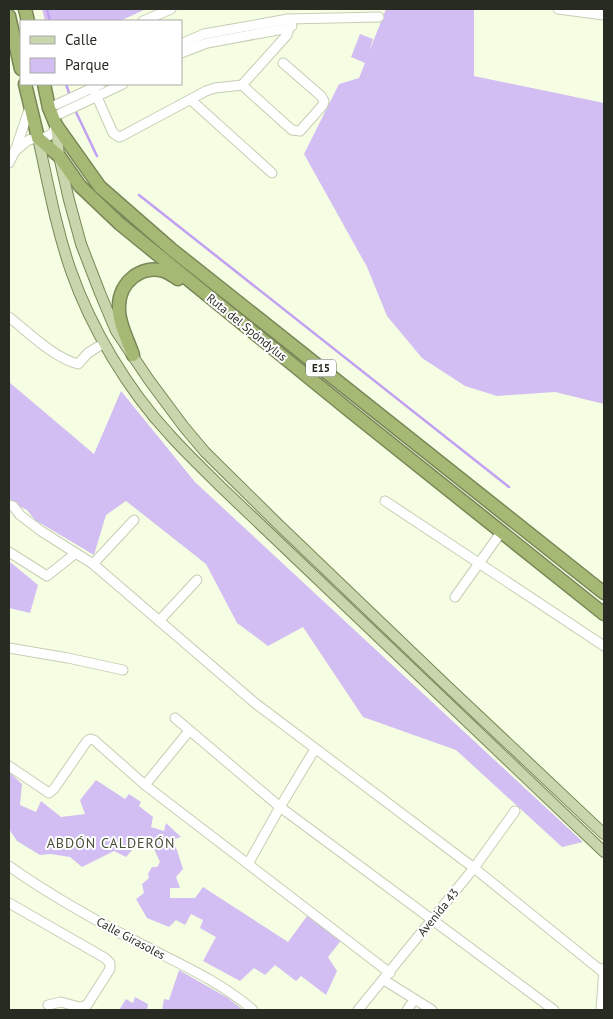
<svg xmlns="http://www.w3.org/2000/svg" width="613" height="1019" font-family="'PT Sans',sans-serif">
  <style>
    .green { fill: #d2bef2 }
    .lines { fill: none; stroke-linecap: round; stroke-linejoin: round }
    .stream { stroke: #c1a0f1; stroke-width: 2.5 }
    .minor-casing { stroke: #c6ceb4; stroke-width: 11 }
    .major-casing { stroke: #798758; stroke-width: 12 }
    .highway-casing { stroke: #798758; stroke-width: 15 }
    .minor { stroke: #fff; stroke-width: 9 }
    .major { stroke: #c9d5ac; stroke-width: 10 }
    .highway { stroke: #a5b975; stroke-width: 12 }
    .labels { text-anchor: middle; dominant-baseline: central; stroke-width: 4; stroke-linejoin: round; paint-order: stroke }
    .shield { fill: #fff; stroke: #686b64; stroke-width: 1 }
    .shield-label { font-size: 11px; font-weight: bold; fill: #282b21 }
    .street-label { font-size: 12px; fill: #282b21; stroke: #fff }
    .neighbourhood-label { font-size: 14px; letter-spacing: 1px; fill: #464d37; stroke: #fff }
  </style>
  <rect width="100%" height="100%" fill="#f5fee3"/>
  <g class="green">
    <polygon points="42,9 146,9 120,21 45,21"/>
    <polygon points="386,9 474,9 474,76 604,103 604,404 555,392 497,396 465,386 422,358 387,316 367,267 304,154 339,84 359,78 365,63 351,57 360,34 373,39 369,52"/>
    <polygon points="9,382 94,454 121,391 195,482 583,842 562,847 456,750 363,717 303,627 268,646 237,623 206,564 126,501 106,515 94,555 35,520 27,510 9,501"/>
    <polygon points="9,561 38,585 30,613 9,608"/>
    <polygon points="9,772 22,784 20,805 36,812 41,801 61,817 85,814 80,800 96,780 125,799 129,794 141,802 139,806 153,817 151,827 164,831 166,823 181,837 172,840 177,850 183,869 176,877 180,888 170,888 170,898 195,898 203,887 288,942 310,912 343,938 328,957 337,971 326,995 301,976 296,981 275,965 265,975 254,968 240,981 203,961 216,937 200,928 203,920 191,914 185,925 176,920 169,927 147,918 136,899 144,893 142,884 149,878 148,874 152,867 157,867 160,862 150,840 132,850 126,857 114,851 82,867 70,857 50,854 40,855 17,841 9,829"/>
    <polygon points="179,970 228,998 243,1010 162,1010 164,999 169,1000"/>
    <polygon points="135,997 148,1004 147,1010 119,1010 126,999 133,1003"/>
  </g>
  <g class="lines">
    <g class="stream">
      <polyline points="47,9 50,21"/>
      <polyline points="66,84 70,96"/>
      <polyline points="74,108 97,156"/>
      <polyline points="139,195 509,487"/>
    </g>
    <g class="minor-casing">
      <g id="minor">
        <polyline points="558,9 604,15"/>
        <polyline points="143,21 171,9"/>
        <polyline points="181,44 204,34 288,19 379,17"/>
        <polyline points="181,53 207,43 289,28 292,26"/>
        <polyline points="242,85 292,130 300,131 323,105 324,101 321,96 283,63"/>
        <polyline points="93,88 113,133 119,137 122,136 206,91 215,88 242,85 287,35 289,28 288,19"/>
        <polyline points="191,100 272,173"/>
        <polyline points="49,108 101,84"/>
        <polyline points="53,117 123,84"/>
        <path d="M15,151C20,147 24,143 29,140C42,135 51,142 56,125"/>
        <polyline points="9,163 15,151 30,107"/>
        <path d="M9,317C28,332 54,358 78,364L88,353L104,343"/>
        <polyline points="385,501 604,646"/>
        <polyline points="9,505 13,506 20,515 41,531 93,564 255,703 474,868 604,973"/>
        <polyline points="9,552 47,576 76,553"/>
        <polyline points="93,564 134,520"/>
        <polyline points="455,597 502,531"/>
        <polyline points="159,621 197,580"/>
        <polyline points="9,648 68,658 123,670"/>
        <polyline points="175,718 280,807 554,1010"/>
        <polyline points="9,766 49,793 54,789 87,741 90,739 94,740 145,785 390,973"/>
        <polyline points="145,785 189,731"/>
        <polyline points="248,864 280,807 315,749"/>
        <path d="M9,866C51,896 98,922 145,946C182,965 221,982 253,1010"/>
        <polyline points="9,903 105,958 110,963 110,969 87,1005 79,1007 61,1002 48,1005"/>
        <polyline points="384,980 432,1010"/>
        <polyline points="358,1010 474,868 515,811"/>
        <polyline points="407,1010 414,1000"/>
        <polyline points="601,1010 604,968"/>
      </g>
    </g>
    <g class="major-casing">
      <g id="major">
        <polyline points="56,125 59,156 69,200 81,244 100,293 116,331 149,380 184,427 205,452 279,525 445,684 604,834"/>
        <path d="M38,138C48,183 56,228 71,271C91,328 128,390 169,434C185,452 203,469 220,486L604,852"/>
      </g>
    </g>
    <g class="highway-casing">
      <g id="highway">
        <polyline points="25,9 28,21"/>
        <polyline points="9,16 21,69"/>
        <polyline points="25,84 38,138 59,156 80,186 120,224 350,411 604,614"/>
        <polyline points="44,84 49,108 56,125 100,187 171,249 604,593"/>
        <path d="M133,355C128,340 118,322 119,306C119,283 141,264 164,271C169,273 173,276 178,279"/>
      </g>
    </g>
    <use href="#minor" class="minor"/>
    <use href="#major" class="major"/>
    <use href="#highway" class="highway"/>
  </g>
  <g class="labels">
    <rect class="shield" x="306" y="359.5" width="30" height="17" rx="4"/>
    <g class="shield-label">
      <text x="321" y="368">E15</text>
    </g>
    <g class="street-label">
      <text transform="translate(247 327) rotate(39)">Ruta del Spóndylus</text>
      <text transform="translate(438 912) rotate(-51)">Avenida 43</text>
      <text transform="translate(131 938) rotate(28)">Calle Girasoles</text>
    </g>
    <g class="neighbourhood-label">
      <text x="111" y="843">ABDÓN CALDERÓN</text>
    </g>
  </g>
  <rect width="613" height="1019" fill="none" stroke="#282b21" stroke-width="20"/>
  <rect x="20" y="20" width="162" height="65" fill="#ffffff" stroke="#a9aaa6"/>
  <rect x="30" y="36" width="25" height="8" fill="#c9d5ac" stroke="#a9aaa6"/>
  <text x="65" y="45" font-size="15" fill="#282b21">Calle</text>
  <rect x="30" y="58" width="25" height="15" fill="#d2bef2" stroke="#a9aaa6"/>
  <text x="65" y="70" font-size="15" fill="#282b21">Parque</text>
</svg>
